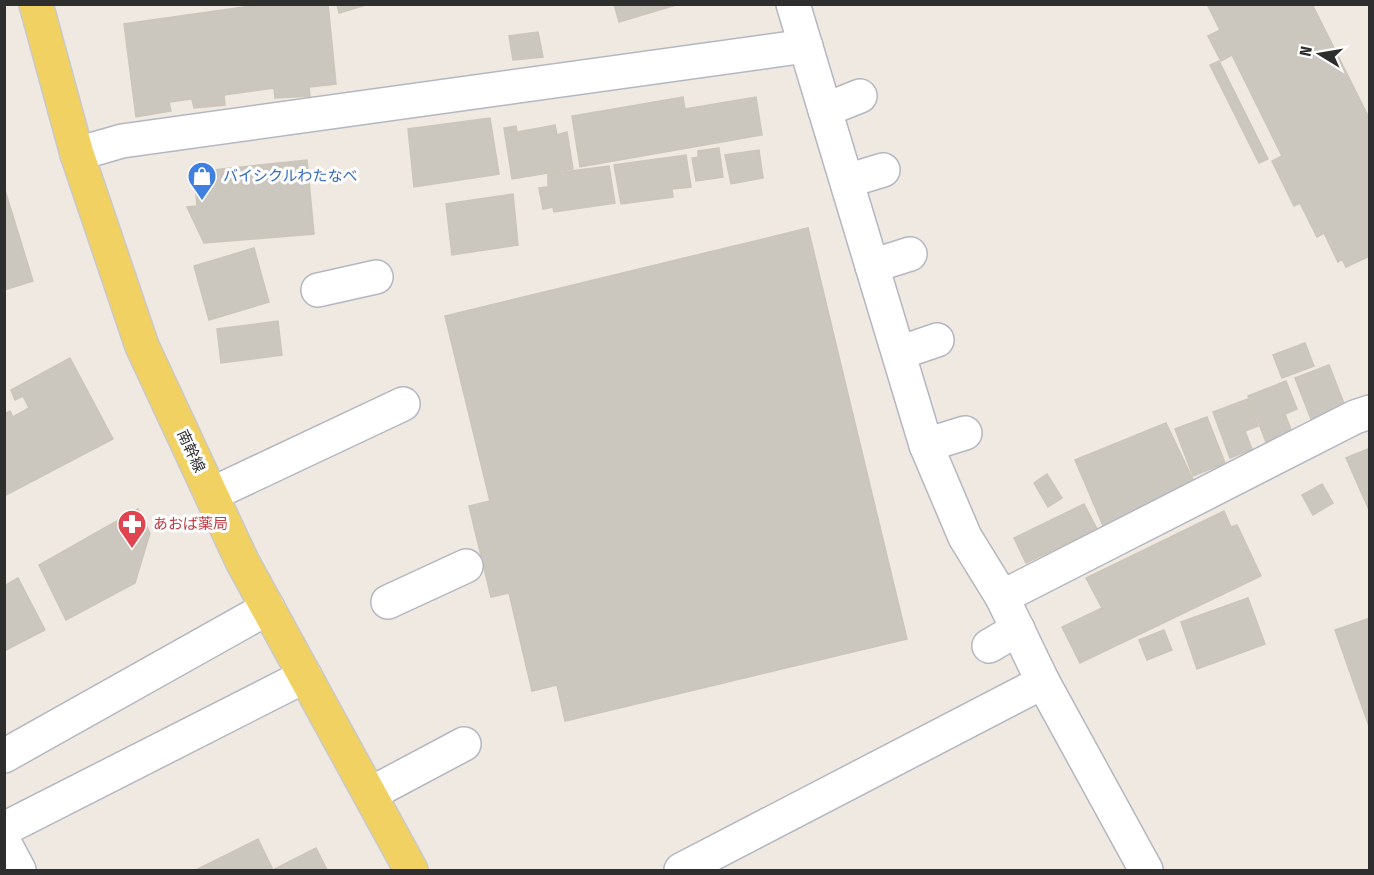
<svg xmlns="http://www.w3.org/2000/svg" width="1374" height="875" font-family="'Fira Sans Condensed','Noto Sans JP',sans-serif">
  <style>
    .building { fill: #cbc7bf; stroke: #cbc5ba; stroke-width: 1.5 }
    .lines { fill: none; stroke-linecap: round; stroke-linejoin: round }
    .minor-casing { stroke: #b4b7c1; stroke-width: 36 }
    .major-casing { stroke: #c9c9c9; stroke-width: 36 }
    .minor { stroke: #fff; stroke-width: 33 }
    .major { stroke: #f2d163; stroke-width: 33 }
    .labels { text-anchor: middle; dominant-baseline: central; stroke-width: 6; stroke-linejoin: round; paint-order: stroke }
    .shop-label { font-size: 15px; fill: #366cbe; stroke: #fff; text-anchor: start }
    .street-label { font-size: 15px; fill: #2e2e2e; stroke: #fff }
    .health-label { font-size: 15px; fill: #be3a42; stroke: #fff; text-anchor: start }
  </style>
  <rect width="100%" height="100%" fill="#efe9e1"/>
  <g class="building">
    <polygon points="264,4 328,4 336,84 309,87 310,96 275,98 274,88 224,95 225,105 194,108 192,99 169,102 171,111 136,117 124,24"/>
    <polygon points="337,4 369,4 339,13"/>
    <polygon points="614,4 679,4 619,22"/>
    <polygon points="1207,4 1312,4 1370,120 1370,256 1346,267 1342,259 1338,262 1324,233 1317,237 1300,203 1294,206 1272,161 1282,156 1232,55 1221,61 1208,36 1220,30"/>
    <polygon points="538,32 543,57 513,60 509,36"/>
    <polygon points="1219,61 1268,159 1259,163 1210,65"/>
    <polygon points="683,97 685,109 756,97 762,135 580,167 572,116"/>
    <polygon points="490,118 499,174 414,187 408,129"/>
    <polygon points="555,125 557,135 567,132 573,169 512,179 504,128 516,126 517,132"/>
    <polygon points="719,148 723,177 696,181 692,158 698,157 698,151"/>
    <polygon points="759,150 763,178 731,184 725,155"/>
    <polygon points="686,155 691,187 672,189 673,197 621,204 614,165"/>
    <polygon points="307,160 314,234 204,243 187,207 197,206 194,172"/>
    <polygon points="609,166 615,203 554,212 553,207 543,209 539,188 548,187 548,174"/>
    <polygon points="4,187 33,281 4,290"/>
    <polygon points="513,194 518,245 452,255 446,204"/>
    <polygon points="808,228 907,639 565,721 557,685 532,691 509,593 491,597 469,506 490,501 445,316"/>
    <polygon points="254,248 269,302 209,320 194,266"/>
    <polygon points="278,321 282,355 221,363 217,329"/>
    <polygon points="1305,343 1314,366 1282,378 1273,355"/>
    <polygon points="70,358 113,439 4,496 4,414 10,411 13,417 29,408 23,396 15,400 11,390"/>
    <polygon points="1329,365 1345,406 1311,419 1295,378"/>
    <polygon points="1286,381 1297,409 1285,414 1292,432 1266,442 1248,396"/>
    <polygon points="1248,399 1258,426 1245,431 1252,449 1230,458 1213,412"/>
    <polygon points="1207,417 1225,463 1193,476 1175,429"/>
    <polygon points="1166,423 1195,484 1104,528 1075,460"/>
    <polygon points="1370,448 1370,512 1346,458"/>
    <polygon points="1047,474 1062,498 1048,507 1034,483"/>
    <polygon points="1322,484 1333,503 1313,515 1302,495"/>
    <polygon points="1084,504 1097,529 1026,563 1014,538"/>
    <polygon points="138,509 150,533 135,583 66,620 39,565"/>
    <polygon points="1224,511 1231,527 1237,525 1261,576 1080,663 1062,627 1102,608 1086,578"/>
    <polygon points="18,578 45,630 4,651 4,586"/>
    <polygon points="1248,598 1265,644 1197,669 1181,622"/>
    <polygon points="1370,618 1370,729 1335,630"/>
    <polygon points="1164,630 1172,650 1147,660 1139,640"/>
    <polygon points="258,839 273,870 316,848 327,870 196,870"/>
  </g>
  <g class="lines">
    <g class="minor-casing">
      <g id="minor">
        <polyline points="793,4 926,445 965,537 1002,597 1043,682 1146,870"/>
        <polyline points="825,110 860,96"/>
        <polyline points="77,154 122,141 806,46"/>
        <polyline points="847,181 883,170"/>
        <polyline points="872,266 910,254"/>
        <polyline points="318,290 376,277"/>
        <polyline points="899,353 937,340"/>
        <polyline points="926,445 965,433"/>
        <polyline points="212,494 403,404"/>
        <polyline points="1002,597 1355,417 1370,412"/>
        <polyline points="388,602 466,566"/>
        <polyline points="989,646 1018,629"/>
        <polyline points="4,756 268,608"/>
        <polyline points="370,794 464,744"/>
        <polyline points="4,829 305,676"/>
        <polyline points="4,842 19,870"/>
        <polyline points="681,870 1043,682"/>
      </g>
    </g>
    <g class="major-casing">
      <polyline id="major" points="36,4 77,154 142,346 242,561 411,870"/>
    </g>
    <use href="#minor" class="minor"/>
    <use href="#major" class="major"/>
  </g>
  <defs>
    <g id="shop-pin" transform="scale(1.5)"><path d="M0 17L-7.5 6A9.5 9.5 0 1 1 7.5 6Z" fill="#3f7fe0" stroke="#fff"/><path d="M-5-2.5h2.3a2.7 3.5 0 0 1 5.4 0H5L5.5 6h-11ZM-1.5-2.5h3a1.5 2.3 0 0 0-3 0Z" fill="#fff"/></g>
    <g id="pharmacy-pin" transform="scale(1.5)"><path d="M0 17L-7.5 6A9.5 9.5 0 1 1 7.5 6Z" fill="#e0444e" stroke="#fff"/><path d="M-2-6h4v4h4v4h-4v4h-4v-4h-4v-4h4Z" fill="#fff"/></g>
  </defs>
  <g fill-rule="evenodd">
    <use href="#shop-pin" x="202" y="176"/>
    <use href="#pharmacy-pin" x="132" y="524"/>
  </g>
  <g class="labels">
    <g class="shop-label">
      <text x="223" y="176">バイシクルわたなべ</text>
    </g>
    <g class="street-label">
      <text transform="translate(191 451) rotate(65)">南幹線</text>
    </g>
    <g class="health-label">
      <text x="153" y="524">あおば薬局</text>
    </g>
  </g>
  <rect width="1374" height="875" fill="none" stroke="#2e2e2e" stroke-width="12"/>
  <g transform="translate(1320 54) rotate(281)" stroke="#ffffff" stroke-width="4.5" paint-order="stroke">
  <path d="M0-4.5L10 22L0 15L-10 22Z" fill="#2e2e2e"/>
  <text y="-9" font-size="16" font-weight="bold" text-anchor="middle" fill="#2e2e2e">N</text>
  </g>
</svg>
